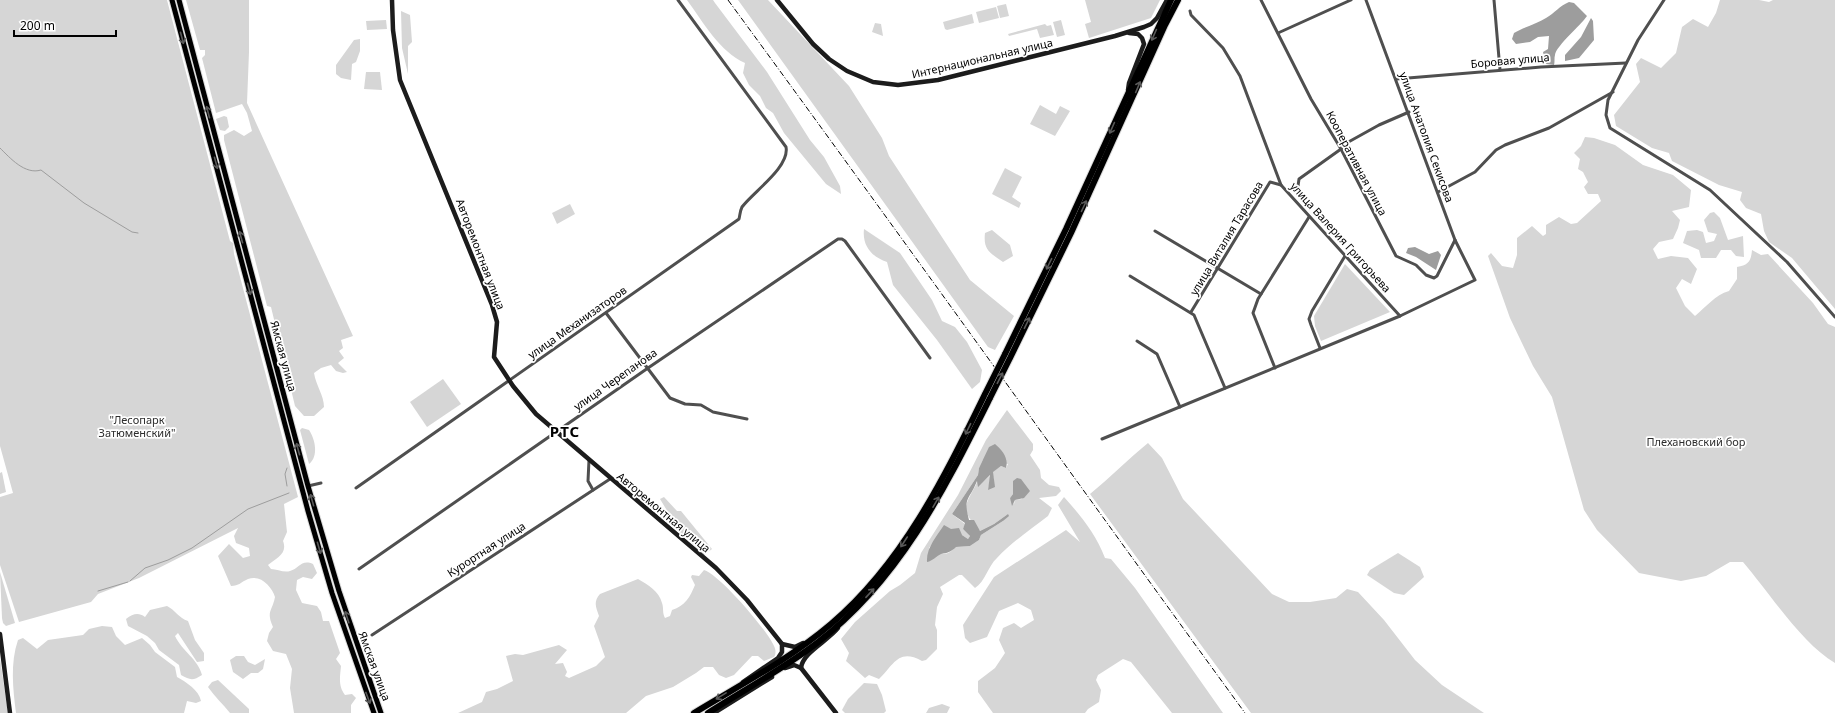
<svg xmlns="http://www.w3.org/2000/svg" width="1835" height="713" font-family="'Noto Sans',sans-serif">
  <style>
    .green { fill: #d6d6d6; fill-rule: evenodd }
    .water { fill: #9d9d9d }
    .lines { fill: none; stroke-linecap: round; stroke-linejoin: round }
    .stream { stroke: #9d9d9d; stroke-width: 1 }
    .primary-casing { stroke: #dbdbdb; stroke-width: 7 }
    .highway-casing { stroke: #dbdbdb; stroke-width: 8 }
    .street { stroke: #4f4f4f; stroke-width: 3 }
    .secondary { stroke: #1c1c1c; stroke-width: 4.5 }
    .primary { stroke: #000; stroke-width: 5 }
    .highway { stroke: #000; stroke-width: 6 }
    .rail { stroke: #000; stroke-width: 1; stroke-dasharray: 6 2 1 2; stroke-linecap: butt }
    .highway-bridge-casing { stroke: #dbdbdb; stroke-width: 8; stroke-linecap: butt }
    .highway-bridge { stroke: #000; stroke-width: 6 }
    .oneway { stroke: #595959 }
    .labels { text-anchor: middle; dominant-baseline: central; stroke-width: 3.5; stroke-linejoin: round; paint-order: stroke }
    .street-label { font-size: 11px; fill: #000; stroke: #fff }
    .park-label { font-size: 11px; fill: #2d2d2d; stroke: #fff }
    .district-label { font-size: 15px; font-weight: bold; letter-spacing: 1px; fill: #000; stroke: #fff }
  </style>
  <rect width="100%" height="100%" fill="#fff"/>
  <g class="green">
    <path d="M0,0H167L230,241L233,243L234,254L298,497L284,504L287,532L283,541C288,554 276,558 268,565L271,569C277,569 284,573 290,571C299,569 301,559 313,564L317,573L312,579L303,577L297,580L296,590L302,603L317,606L321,612L323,621H329L340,653L336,659L341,666C340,677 338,686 345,695L352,694L356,698L351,705V713H294L290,688L292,669L286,654L273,651L267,641L269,633L273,627C266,611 272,612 275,597C272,587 261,574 248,579C241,582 239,586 231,586L218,556L229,544L243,558L250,556L249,548L236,543L234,536L238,528L139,578L98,594L91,602L19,622L0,565V497L13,493L0,446Z"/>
    <path d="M186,0H249V52L247,103L353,336L341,340L343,348L339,351L344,358L338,363L347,372L343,373L336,371L331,365L321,368L314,373C316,386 324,395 324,407L314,416H304L295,406L271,307L267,306L224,140V135L234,130L244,136L252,131L247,113L242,104L216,113L202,58L205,55V50H200Z"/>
    <path d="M687,0H713L715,3L767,72L810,140L824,157L840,186L841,194L826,184L784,133L773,113L766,108L760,96L749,85L743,73L745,63C720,52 703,22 687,0Z"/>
    <polygon points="738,0 768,0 849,86 882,138 889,156 970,280 1014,316 995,350 988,347"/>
    <polygon points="1085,0 1160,0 1151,18 1089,38 1085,24 1091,22"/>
    <polygon points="1720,0 1759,0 1769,2 1773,0 1835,0 1835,309 1792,258 1769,242 1764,231 1761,214 1746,208 1740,200 1742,192 1719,185 1672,161 1669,153 1652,148 1616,126 1614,115 1640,82 1636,64 1641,58 1661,68 1676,53 1682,27 1693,19 1708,27 1716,13"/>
    <polygon points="1006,4 1009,16 1000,18 997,6"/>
    <polygon points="996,7 999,18 979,23 976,12"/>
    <polygon points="401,11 410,15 412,42 408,46 408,74 402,48"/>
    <polygon points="972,14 974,23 947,30 945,29 943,22"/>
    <polygon points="386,20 387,29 367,30 366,21"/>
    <polygon points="1061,20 1065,35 1057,37 1053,22"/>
    <polygon points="875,23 881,24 883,36 872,32"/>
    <polygon points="1045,24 1047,26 1051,25 1054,35 1040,38 1037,29 1009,36 1008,34"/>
    <polygon points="360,39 360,51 356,62 352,64 351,80 341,78 336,74 336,65 354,40"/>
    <polygon points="366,72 380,72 382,90 364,89"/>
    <polygon points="1040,105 1056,114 1060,106 1070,111 1055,136 1030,124"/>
    <polygon points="224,116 227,117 229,127 225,131 220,130 216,119"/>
    <path d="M1585,137L1594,138L1615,145L1643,165L1673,175L1691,190L1689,207L1672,211L1680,220L1678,228L1673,239L1659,242L1653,249L1658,259L1671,256L1688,258L1697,269L1691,284L1682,279L1676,288L1685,306L1695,316C1706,307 1715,295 1729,291L1737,279V267C1748,265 1751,262 1752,250L1761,255L1768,254L1813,303L1828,324L1835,327V663C1802,644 1768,591 1743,562H1730L1706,576L1681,581L1639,573L1597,530L1584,510L1552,397L1533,366L1510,318L1488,256L1491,253L1502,266L1513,268L1517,255V238L1532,226L1543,236L1546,234V225L1559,217L1571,224L1577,223L1601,201L1598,194H1588L1584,187L1588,182L1583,172L1578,169L1580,159L1574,153L1581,146Z"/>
    <polygon points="1005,168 1022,177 1012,197 1021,203 1019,208 992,194"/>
    <polygon points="570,204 575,214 557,224 552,213"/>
    <polygon points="1714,212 1720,218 1728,240 1743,236 1744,257 1736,256 1731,250 1721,250 1716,258 1701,258 1699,250 1683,243 1687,231 1697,230 1703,232 1706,243 1714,241 1717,234 1708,232 1704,220 1710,213"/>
    <path d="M864,229L900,253L932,300L942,321L955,327L967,342L982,370L980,382L972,389L937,340L893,285L887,262C872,257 862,246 864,229Z"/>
    <path d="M992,230L1010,245L1013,256L1003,262C990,253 983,250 985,233Z"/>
    <polygon points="1345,264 1390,312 1321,341 1315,326 1314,316"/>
    <polygon points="443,379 461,404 427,427 410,402"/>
    <path d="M1007,410L1033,444V450L1030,455L1040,470L1041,478L1049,485L1059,487L1061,491L1056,496L1039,498L1052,508L1048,516C1031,529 1012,542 997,558C988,566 985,582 975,588L962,575H959L940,587L943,594L937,607L935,625L937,630V649L926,660L922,661C898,648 894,665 879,679L869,675L865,678L846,661L849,653L841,639L855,622L890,591L900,585L915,573L921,553L958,495L986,440ZM983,460L1008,464L1006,468L1001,466L992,472L994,481L988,490L991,475L978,486V480C967,505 957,507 980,531L994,524L1008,514L1003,521L981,535L979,540L970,546L955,547C947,558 939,554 929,548L936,539L962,535L968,539L970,536L963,529L965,524L952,514L978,475L979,468ZM1013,481L1022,499L1015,500L1014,504L1010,498L1013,494Z"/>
    <path d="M302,428L309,430C315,439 319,456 309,464L300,430Z"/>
    <path d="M1148,443L1162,458L1183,499L1272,594L1289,602H1310L1336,598L1347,589L1358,592L1384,620L1415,660L1442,685L1484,713H1251L1090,494C1110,478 1128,459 1148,443Z"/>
    <polygon points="2,472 6,492 0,494 0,473"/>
    <polygon points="664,497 677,511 681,511 712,549 704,555 680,532 660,499"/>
    <path d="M1064,497C1081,516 1096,534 1105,558L1111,559L1135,588L1223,713H1172L1131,662L1123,659L1098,675L1096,680L1101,690L1099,702L1088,709L1085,713H993L978,692V681L995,668L1005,653L999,640L1003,628L1014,623L1021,628L1034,620L1031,610L1018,603L999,611L987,637L970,643L965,638L963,625L994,577L1066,530L1080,542L1058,505Z"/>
    <polygon points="1398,553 1420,567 1424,577 1404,595 1394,593 1367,575 1370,570"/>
    <path d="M704,570C720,575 767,630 774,646C776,650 776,654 774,657L764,661L758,656H752L734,675L726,678L719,675L713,667H704L696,673L673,687L646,696L626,713H458L482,702L486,692L497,689L513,681L506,656L515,654L523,655L559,645L567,650L555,664L563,663L567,672L565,676L569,678L596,666L605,657L594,626L599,616C596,607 593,602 600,594L638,579C648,585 659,591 662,603C664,609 662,612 665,618L670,616L672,610C685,606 690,597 695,585L691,577L692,575L699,576Z"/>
    <polygon points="0,572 15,623 6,626 3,623 2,618"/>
    <path d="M167,606C175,610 179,618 188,621L195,640L204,653V661L197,662L178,633L175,636C182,651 198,659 202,675C193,681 190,680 181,675L179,665L159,650L155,643L147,636L128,626L126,619C133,614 138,612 145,617L150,610Z"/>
    <path d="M102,626L112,627L116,636L125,645L142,638L150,645L155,652L175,667L177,677C186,682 199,690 201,701L196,703L187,701L184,713H16C13,689 10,663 18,640L23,638L37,649L48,640L83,635L89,629Z"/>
    <polygon points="236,656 244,656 248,662 255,665 265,659 263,669 258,673 251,673 243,679 233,672 230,660"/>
    <polygon points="0,658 8,713 0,713"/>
    <path d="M218,680L249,709V713H230C223,704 215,697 208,687L212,682Z"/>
    <polygon points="864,683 877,684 882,695 886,711 884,713 845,713 842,710 848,699"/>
    <polygon points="942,704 950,707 947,713 926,713 929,708"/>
  </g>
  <g class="water">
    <path d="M1569,2L1574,3L1587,16C1581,25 1556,46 1555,55C1554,58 1555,61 1554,65L1546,64L1543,52L1548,49L1549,36L1538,37L1530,42L1516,44L1512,39L1514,33C1524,27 1537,24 1546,18C1555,13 1559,6 1569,2Z"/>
    <polygon points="1591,18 1593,21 1594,40 1579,58 1565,61 1565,55 1581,37"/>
    <polygon points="1415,247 1429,254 1438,251 1441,255 1436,270 1416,257 1406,253 1408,248"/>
    <path d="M995,444C1002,450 1009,458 1006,468L1001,466L993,472L995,487L988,490L990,475L978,487L977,481C969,501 963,497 969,520H974L980,531L994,524L1008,514L1009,516L1003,521L981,535L979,540L970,546L956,547C951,552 947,553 941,554C936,556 933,561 927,562C926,548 937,536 944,525L951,529L959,528L962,535L968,539L970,536L963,529L965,523L952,514L978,475L979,468L989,447Z"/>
    <polygon points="1017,478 1021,479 1030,491 1024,498 1015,500 1012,506 1010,498 1013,494 1013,481"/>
  </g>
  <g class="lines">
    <g class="stream">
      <path d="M0,148C10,158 25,175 41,170L84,203L132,232L138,233"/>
      <polyline points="287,486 285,474 287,468"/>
      <polyline points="130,581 145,568 168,560 192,548 248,509 289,493"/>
      <polyline points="98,591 128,582"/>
    </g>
    <g class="primary-casing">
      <g id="primary">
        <polyline points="172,0 308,511 332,593 374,713"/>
        <polyline points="179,0 308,486 339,591 381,713"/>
      </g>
    </g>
    <g class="highway-casing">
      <g id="highway">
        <polyline points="1005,354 1066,229 1171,0"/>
        <polyline points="1010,358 1071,233 1165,25 1178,0"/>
        <path d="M694,713C740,685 790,659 831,624C903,563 945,476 985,394"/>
        <path d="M708,713C744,690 783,669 817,643C900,580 945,488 990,398"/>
      </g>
    </g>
    <g class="street">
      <polyline points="1261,0 1311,99 1341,149 1396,256 1416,265 1426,275 1434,278 1437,276 1455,240"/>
      <polyline points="1494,0 1500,70"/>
      <polyline points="1664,0 1638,40 1608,100 1606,115 1610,128 1710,190 1787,262 1835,317"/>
      <polyline points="1190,11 1191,15 1223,48 1240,76 1281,185 1400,316 1475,280 1455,240 1366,0"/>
      <polyline points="1278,33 1351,0"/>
      <polyline points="1396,79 1541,67 1626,63"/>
      <polyline points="1298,186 1299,179 1341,149 1343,145 1379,125 1409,112"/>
      <polyline points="1438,192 1475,172 1496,150 1505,145 1549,128 1613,92"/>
      <polyline points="1155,231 1261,294"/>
      <polyline points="1130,276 1194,315 1225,388"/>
      <polyline points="1191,312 1270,182 1281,185"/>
      <polyline points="606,313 670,398 685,404 701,405 713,412 747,419"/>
      <polyline points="1137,341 1157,354 1180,407"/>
      <polyline points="1320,348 1311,325 1309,319 1312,311 1345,256"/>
      <polyline points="1275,368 1253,313 1258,299 1309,217"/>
      <polyline points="1102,439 1400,316"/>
      <polyline points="589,460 588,481 593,490"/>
      <polyline points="308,486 321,483"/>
      <path d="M356,488L739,219C740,215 740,211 742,207C753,192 790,167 786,147L678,0"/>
      <polyline points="359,569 648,368 838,239 842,239 845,241 930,358"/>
      <polyline points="372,635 610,479"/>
    </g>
    <g class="secondary">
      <polyline points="392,0 393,30 400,80 492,305 497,322 494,357 513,386 536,414 716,568 747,600 782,644"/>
      <polyline points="777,0 813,44 829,59 847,71 873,82 898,85 938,80 1115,36 1144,27 1151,24 1157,18 1167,0"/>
      <polyline points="1128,90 1129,83 1144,44 1142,38 1138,34 1129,33"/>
      <polyline points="0,634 10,713"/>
      <polyline points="782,644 795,647 803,643"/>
      <polyline points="785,668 794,665 801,668 836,713"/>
      <path d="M801,668C802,653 828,641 838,628"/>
      <polyline points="743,682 778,658 782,652 782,644"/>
      <polyline points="714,713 772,677"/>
    </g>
    <use href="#primary" class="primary"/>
    <use href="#highway" class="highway"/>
    <path class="rail" d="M728,0C902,237 1072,476 1245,713"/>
    <g class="highway-bridge-casing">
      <g id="highway-bridge">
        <polyline points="985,394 1005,354"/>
        <polyline points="990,398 1010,358"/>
      </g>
    </g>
    <use href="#highway-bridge" class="highway-bridge"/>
  </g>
  <defs><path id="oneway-shaft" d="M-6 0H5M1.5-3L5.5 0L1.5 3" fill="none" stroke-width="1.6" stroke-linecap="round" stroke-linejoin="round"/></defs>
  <g class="oneway">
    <use href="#oneway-shaft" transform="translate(1154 35) rotate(114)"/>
    <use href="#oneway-shaft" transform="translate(182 38) rotate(75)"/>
    <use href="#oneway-shaft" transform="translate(1138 87) rotate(-67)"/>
    <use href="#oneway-shaft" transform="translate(208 112) rotate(-105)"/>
    <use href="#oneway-shaft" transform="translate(1112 128) rotate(114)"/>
    <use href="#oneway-shaft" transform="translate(216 163) rotate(75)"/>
    <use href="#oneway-shaft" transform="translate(1084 206) rotate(-65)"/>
    <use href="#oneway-shaft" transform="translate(241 237) rotate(-105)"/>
    <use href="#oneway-shaft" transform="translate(1049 264) rotate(116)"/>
    <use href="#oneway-shaft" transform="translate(249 289) rotate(75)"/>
    <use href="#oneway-shaft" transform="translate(1027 323) rotate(-64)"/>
    <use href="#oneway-shaft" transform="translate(1000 378) rotate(-63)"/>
    <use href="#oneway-shaft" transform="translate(968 429) rotate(116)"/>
    <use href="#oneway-shaft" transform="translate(298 449) rotate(-105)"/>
    <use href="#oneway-shaft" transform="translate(312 500) rotate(-106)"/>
    <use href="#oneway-shaft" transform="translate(936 502) rotate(-60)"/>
    <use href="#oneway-shaft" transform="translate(904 542) rotate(123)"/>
    <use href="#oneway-shaft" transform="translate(319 548) rotate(74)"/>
    <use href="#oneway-shaft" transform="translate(870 593) rotate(-47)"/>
    <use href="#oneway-shaft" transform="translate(347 617) rotate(-108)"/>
    <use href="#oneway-shaft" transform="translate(721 696) rotate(149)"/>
    <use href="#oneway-shaft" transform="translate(368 698) rotate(69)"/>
  </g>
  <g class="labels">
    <g class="street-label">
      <text transform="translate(982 58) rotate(-13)">Интернациональная улица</text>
      <text transform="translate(1510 60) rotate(-5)">Боровая улица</text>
      <text transform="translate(1427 137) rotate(70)">улица Анатолия Секисова</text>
      <text transform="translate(1357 163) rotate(62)">Кооперативная улица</text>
      <text transform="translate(1341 237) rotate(48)">улица Валерия Григорьева</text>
      <text transform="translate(1226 238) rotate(-59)">улица Виталия Тарасова</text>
      <text transform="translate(481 254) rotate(69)">Авторемонтная улица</text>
      <text transform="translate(577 322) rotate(-35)">улица Механизаторов</text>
      <text transform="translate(284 356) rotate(75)">Ямская улица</text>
      <text transform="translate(615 379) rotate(-35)">улица Черепанова</text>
      <text transform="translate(664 512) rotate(40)">Авторемонтная улица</text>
      <text transform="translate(486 549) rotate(-33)">Курортная улица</text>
      <text transform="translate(375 666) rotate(70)">Ямская улица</text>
    </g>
    <g class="park-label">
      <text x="137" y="419">"Лесопарк<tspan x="137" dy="13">Затюменский"</tspan></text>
      <text x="1696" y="441">Плехановский бор</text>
    </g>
    <g class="district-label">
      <text x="565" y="431">РТС</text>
    </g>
  </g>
  <path d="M14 30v6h102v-6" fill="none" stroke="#000000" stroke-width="2"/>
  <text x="20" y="30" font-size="12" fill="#000000" stroke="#ffffff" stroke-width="3" paint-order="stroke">200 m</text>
</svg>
